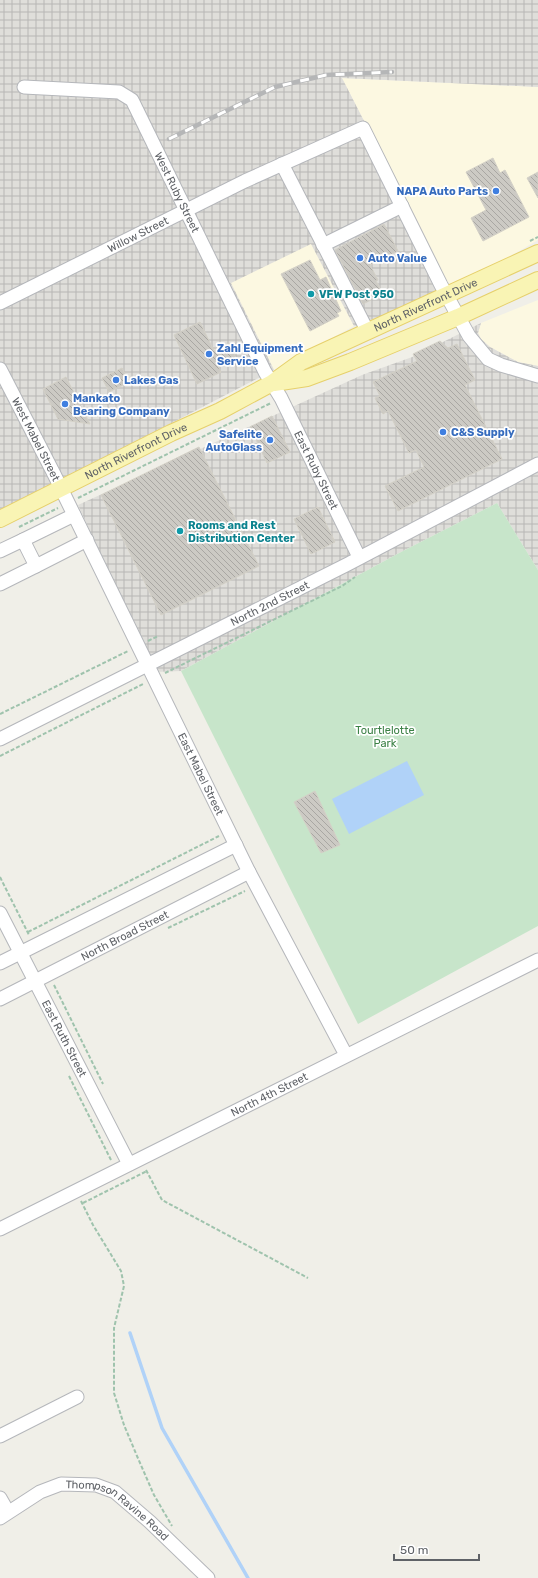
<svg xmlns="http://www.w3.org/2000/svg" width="538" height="1578" font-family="Rubik,sans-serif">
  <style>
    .commercial { fill: #fcf8e1 }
    .industrial { fill: url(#industrial-grid) }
    .park { fill: #c7e5ca }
    .water { fill: #b0d2f8 }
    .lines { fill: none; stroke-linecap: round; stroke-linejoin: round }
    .stream { stroke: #b0d2f8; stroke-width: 3.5 }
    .building { fill: url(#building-back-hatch); stroke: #d4d1c7 }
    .minor-casing { stroke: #b5b7bb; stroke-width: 15 }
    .major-casing { stroke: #e6d06b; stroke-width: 18 }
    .path { stroke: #9fc3ad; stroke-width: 2; stroke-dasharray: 4 2; stroke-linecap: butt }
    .minor { stroke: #fff; stroke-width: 13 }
    .major { stroke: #f9f4b4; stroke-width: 16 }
    .rail-casing { stroke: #b5b6b7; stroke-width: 4.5 }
    .rail { stroke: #fff; stroke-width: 3; stroke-dasharray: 9; stroke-linecap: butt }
    .shop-dot { fill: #3f7fe0; stroke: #fff; stroke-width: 1.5 }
    .culture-dot { fill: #0f9aa8; stroke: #fff; stroke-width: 1.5 }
    .labels { text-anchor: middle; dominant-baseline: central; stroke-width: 3.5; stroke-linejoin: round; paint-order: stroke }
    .shop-label { font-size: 11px; font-weight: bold; fill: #366cbe; stroke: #fff; text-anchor: start }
    .street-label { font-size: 11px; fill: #5f6267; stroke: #fff }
    .culture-label { font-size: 11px; font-weight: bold; fill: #0d838f; stroke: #fff; text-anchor: start }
    .park-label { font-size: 11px; fill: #3c8146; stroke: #fff }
  </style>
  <defs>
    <pattern id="industrial-grid" width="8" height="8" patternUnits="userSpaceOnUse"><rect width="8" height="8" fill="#dfdeda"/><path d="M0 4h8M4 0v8" fill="none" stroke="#b8b7b5"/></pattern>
    <pattern id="building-back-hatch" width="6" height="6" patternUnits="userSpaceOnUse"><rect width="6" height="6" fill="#cccac4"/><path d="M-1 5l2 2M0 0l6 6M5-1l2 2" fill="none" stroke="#a9a7a3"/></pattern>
  </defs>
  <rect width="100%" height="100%" fill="#f0efe8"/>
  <g class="commercial">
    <polygon points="342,78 538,87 538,240 451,291"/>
    <polygon points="311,243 354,326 274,370 230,283"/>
    <polygon points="538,300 538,366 518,362 490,347 481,339 478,333 481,323"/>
  </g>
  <g class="industrial">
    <polygon points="0,0 538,0 538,87 342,78 451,291 354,326 311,244 231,283 274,370 0,512"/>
    <polygon points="481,323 478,333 481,339 490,347 518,362 538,366 538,570 497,503 401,552 181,671 155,672 78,505 362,375 415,356"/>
  </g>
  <polygon class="park" points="497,503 538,570 538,926 358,1024 181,671 401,552"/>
  <polygon class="water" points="407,761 424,795 349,834 332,799"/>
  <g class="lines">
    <polyline class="stream" points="130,1333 162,1428 248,1578"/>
  </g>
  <g class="building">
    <polygon points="493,158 500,173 505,170 529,217 483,241 471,218 486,210 466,172"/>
    <polygon points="538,172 538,198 527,178"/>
    <polygon points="384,224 398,251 370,265 378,280 376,281 383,294 363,304 335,250"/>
    <polygon points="310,260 320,280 326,277 341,311 337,313 339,316 310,331 281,274"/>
    <polygon points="200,322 214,351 229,343 236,358 218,366 221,372 197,384 174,335"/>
    <polygon points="440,341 448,348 457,344 475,380 465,385 502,459 398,511 385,486 424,467 416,450 409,453 388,411 383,414 375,398 380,396 373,382 417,361 413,354"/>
    <polygon points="122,368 129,382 109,392 102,378"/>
    <polygon points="66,377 90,424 58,419 43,389"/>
    <polygon points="272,416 290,452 267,463 250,427"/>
    <polygon points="199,447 259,566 161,615 101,495"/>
    <polygon points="318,507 335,542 311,554 294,519"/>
    <polygon points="315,791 340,845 321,853 294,802"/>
  </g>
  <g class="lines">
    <g class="minor-casing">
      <g id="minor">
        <path id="s1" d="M24,87L119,92L132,100L265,372L281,398L359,557"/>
        <polyline points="282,164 368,332"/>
        <polyline points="323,245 402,206"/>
        <path id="s2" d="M0,303L245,181L363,128L441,285L469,336L488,359L501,365L538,376"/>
        <path id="s3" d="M0,369L54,474L249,872L346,1055"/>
        <polyline points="23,540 74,515"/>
        <polyline points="0,551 23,540 36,566 0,584"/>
        <polyline points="36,566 87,540"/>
        <path id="s4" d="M0,739L348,564L538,464"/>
        <path id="s5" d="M0,913L129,1164"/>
        <polyline points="0,963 236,845"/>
        <path id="s6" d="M0,999L249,872"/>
        <path id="s7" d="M0,1229L538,960"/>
        <polyline points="0,1436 77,1397"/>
        <polyline points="0,1498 8,1512"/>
        <path id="s8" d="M0,1518L40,1492L61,1484L96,1485L115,1492L150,1522L208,1578"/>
      </g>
    </g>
    <g class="major-casing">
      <g id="major">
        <polyline points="274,383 307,378 350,362 458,317 538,280"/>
        <path id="s9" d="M0,519L171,433L220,411L272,383L301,362L538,253"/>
      </g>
    </g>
    <g class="path">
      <polyline points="530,241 538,237"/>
      <polyline points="78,498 271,403"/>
      <polyline points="19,527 58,508"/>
      <polyline points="148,641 158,636"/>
      <polyline points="165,673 342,586 355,577"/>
      <polyline points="0,714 128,651"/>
      <polyline points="0,756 143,684"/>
      <polyline points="0,877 29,935"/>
      <polyline points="168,928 245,891"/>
      <polyline points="28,932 219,836"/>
      <polyline points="54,985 103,1084"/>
      <polyline points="69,1076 111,1160"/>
      <polyline points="146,1170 162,1200 308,1278"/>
      <polyline points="81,1201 93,1225 121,1271 124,1286 114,1328 114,1393 124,1425 137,1456 154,1495 172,1526"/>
      <polyline points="83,1203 147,1171"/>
    </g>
    <use href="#minor" class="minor"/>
    <use href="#major" class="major"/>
    <g class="rail-casing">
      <polyline id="rail" points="169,139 275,87 326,75 392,72"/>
    </g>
    <use href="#rail" class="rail"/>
  </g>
  <g class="shop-dot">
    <circle cx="496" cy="191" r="4"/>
    <circle cx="360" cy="258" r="4"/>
    <circle cx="209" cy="354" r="4"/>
    <circle cx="116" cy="380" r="4"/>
    <circle cx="65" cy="404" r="4"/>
    <circle cx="443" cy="432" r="4"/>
    <circle cx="270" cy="440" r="4"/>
  </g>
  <g class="culture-dot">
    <circle cx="311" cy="294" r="4"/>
    <circle cx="180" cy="531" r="4"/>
  </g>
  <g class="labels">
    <g class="shop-label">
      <text x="488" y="191" text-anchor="end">NAPA Auto Parts</text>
      <text x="368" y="258">Auto Value</text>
      <text x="217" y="348">Zahl Equipment<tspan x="217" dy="13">Service</tspan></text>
      <text x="124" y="380">Lakes Gas</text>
      <text x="73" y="398">Mankato<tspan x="73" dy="13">Bearing Company</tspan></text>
      <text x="451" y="432">C&amp;S Supply</text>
      <text x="262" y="434" text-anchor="end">Safelite<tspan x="262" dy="13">AutoGlass</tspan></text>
    </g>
    <g class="street-label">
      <text stroke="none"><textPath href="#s1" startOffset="213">West Ruby Street</textPath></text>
      <text stroke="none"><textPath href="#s2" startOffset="154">Willow Street</textPath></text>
      <text stroke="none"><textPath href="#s9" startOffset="477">North Riverfront Drive</textPath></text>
      <text stroke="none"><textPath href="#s3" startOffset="79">West Mabel Street</textPath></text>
      <text stroke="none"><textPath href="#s9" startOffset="152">North Riverfront Drive</textPath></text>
      <text stroke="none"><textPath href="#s1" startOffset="524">East Ruby Street</textPath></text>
      <text stroke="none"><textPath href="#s4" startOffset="302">North 2nd Street</textPath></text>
      <text stroke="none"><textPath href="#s3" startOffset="452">East Mabel Street</textPath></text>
      <text stroke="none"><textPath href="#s6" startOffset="140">North Broad Street</textPath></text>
      <text stroke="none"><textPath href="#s5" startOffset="141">East Ruth Street</textPath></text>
      <text stroke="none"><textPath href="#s7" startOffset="301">North 4th Street</textPath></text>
      <text stroke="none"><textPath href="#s8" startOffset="135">Thompson Ravine Road</textPath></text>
    </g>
    <g class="culture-label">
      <text x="319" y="294">VFW Post 950</text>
      <text x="188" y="525">Rooms and Rest<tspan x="188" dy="13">Distribution Center</tspan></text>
    </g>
    <g class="park-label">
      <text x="385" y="730">Tourtlelotte<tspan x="385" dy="13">Park</tspan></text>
    </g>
  </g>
  <path d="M394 1554v6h85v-6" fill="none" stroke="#5f6267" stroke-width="2"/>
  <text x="400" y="1554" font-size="12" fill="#5f6267" stroke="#ffffff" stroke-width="3" paint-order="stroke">50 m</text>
</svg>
